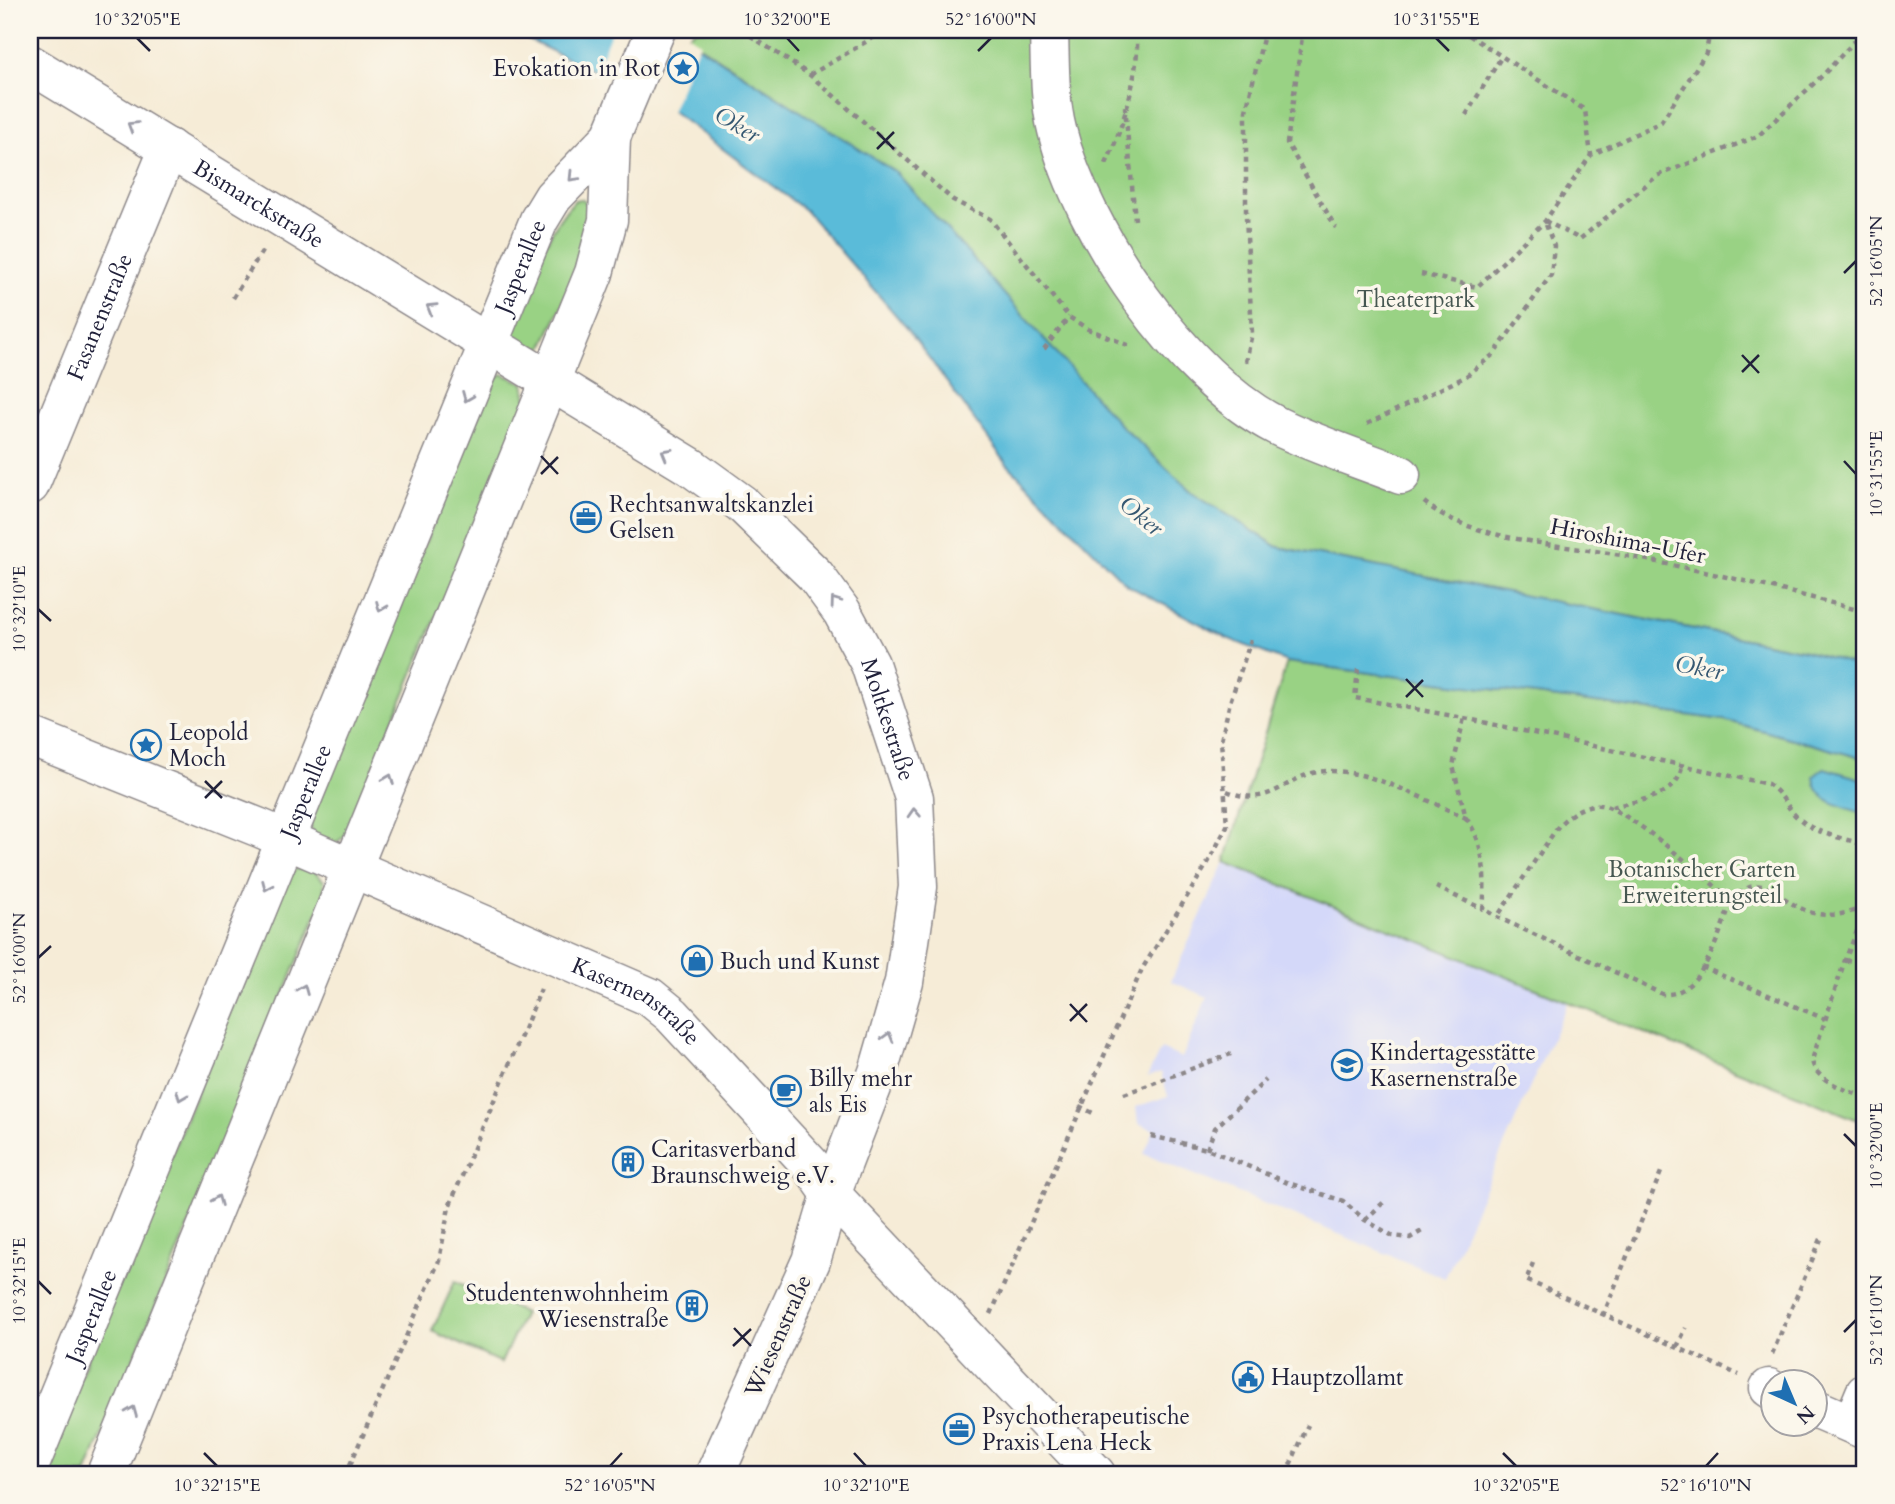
<svg xmlns="http://www.w3.org/2000/svg" width="1895" height="1504" font-family="Cardo,serif">
  <style>
    .built { fill: #d4d8f9 }
    .green { fill: #99d284; stroke: #5e7a60; stroke-width: 2 }
    .water { fill: #5abbd9; stroke: #3e6e8a; stroke-width: 2 }
    .pier { fill: #f6ecd7 }
    .lines { fill: none; stroke-linecap: round; stroke-linejoin: round }
    .minor-casing { stroke: #8c8789; stroke-width: 41 }
    .path { stroke: #8c8789; stroke-width: 4.5; stroke-dasharray: 5 5; stroke-linecap: butt }
    .minor { stroke: #fff; stroke-width: 38 }
    .oneway { stroke: #9c9ca7 }
    .ticks { fill: none; stroke: #22223b; stroke-width: 2.5 }
    .labels { text-anchor: middle; dominant-baseline: central; stroke-width: 7; stroke-linejoin: round; paint-order: stroke }
    .poi-label { font-size: 23px; fill: #22223b; stroke: #fbf7ec; text-anchor: start }
    .street-label { font-size: 23px; fill: #22223b; stroke: #fbf7ec }
    .park-label { font-size: 23px; fill: #465751; stroke: #fbf7ec }
    .water-label { font-size: 24px; font-style: italic; fill: #365872; stroke: #fbf7ec }
    .neatline { fill: none; stroke: #22223b; stroke-width: 2.5 }
    .ticks-label { font-size: 18px; text-anchor: middle; fill: #22223b }
  </style>
  <rect width="100%" height="100%" fill="#fbf7ec"/>
  <filter id="ink" filterUnits="userSpaceOnUse"><feTurbulence type="fractalNoise" baseFrequency=".0143" numOctaves="2"/><feDisplacementMap in="SourceGraphic" scale="14" xChannelSelector="R" yChannelSelector="G"/><feConvolveMatrix kernelMatrix="1 2 1 2 8 2 1 2 1" color-interpolation-filters="sRGB"/></filter>
  <filter id="wash" filterUnits="userSpaceOnUse"><feTurbulence type="fractalNoise" baseFrequency=".00686" numOctaves="4" result="noise"/><feDisplacementMap in="SourceGraphic" scale="28" xChannelSelector="R" yChannelSelector="G"/><feGaussianBlur stdDeviation="1.57" result="paint"/><feColorMatrix in="noise" values="0 0 0 0 0 0 0 0 0 0 0 0 0 0 0 0 0 1.4 0 .05"/><feComposite in="paint" operator="in"/></filter>
  <g filter="url(#wash)">
    <rect width="100%" height="100%" fill="#f6ecd7"/>
    <polygon class="built" points="1225,862 1568,1002 1445,1278 1144,1154 1154,1130 1138,1123 1136,1107 1168,1096 1161,1072 1147,1077 1161,1049 1182,1058 1207,997 1171,981"/>
    <g class="green">
      <polygon points="695,30 1865,30 1865,667 1801,650 1278,547 1192,492 1120,425 894,173 686,37"/>
      <path d="M582,199L594,210L583,259L543,347L534,351L516,341L512,332C529,289 542,234 575,200Z"/>
      <polygon points="502,374 524,383 527,399 346,835 336,843 313,834 309,821 493,381"/>
      <polygon points="1287,662 1724,720 1865,759 1865,1123 1225,862"/>
      <polygon points="296,869 313,870 324,881 324,897 86,1474 40,1474 284,880"/>
      <polygon points="455,1281 524,1313 501,1363 432,1331"/>
    </g>
    <g class="water">
      <polygon points="508,30 673,30 897,173 1120,425 1192,492 1278,547 1801,650 1865,667 1865,759 1724,720 1287,662 1227,638 1127,585 1007,464 907,328 805,210 661,103"/>
      <path d="M1824,768L1865,780V814C1843,806 1815,803 1814,776Z"/>
    </g>
    <polygon class="pier" points="612,30 680,30 700,42 670,114 659,106 593,76"/>
  </g>
  <g filter="url(#ink)">
    <g class="lines">
      <g class="minor-casing">
        <g id="minor">
          <path d="M1049,30C1050,62 1049,99 1057,130C1082,232 1182,378 1277,426C1316,445 1360,459 1401,475"/>
          <path id="s1" d="M30,64L691,467L742,504L815,575L842,612L870,664L914,798L918,887L904,982L878,1072L831,1194L811,1261L715,1474"/>
          <path id="s2" d="M30,485L169,148"/>
          <path id="s3" d="M30,736L260,828L650,997L672,1015L810,1164L831,1194L1096,1474"/>
          <polyline points="1769,1388 1772,1390"/>
          <polyline points="1814,1408 1865,1430"/>
          <polyline points="1852,1424 1865,1393"/>
          <path id="s4" d="M30,1465L539,220L553,197L611,137L656,30"/>
          <polyline points="106,1474 594,273 608,220 611,137"/>
        </g>
      </g>
      <g class="path">
        <polyline points="742,30 810,75 953,200 990,219 1069,317 1088,329 1133,347"/>
        <polyline points="1303,30 1287,143 1336,228"/>
        <polyline points="1461,30 1585,110 1591,155"/>
        <polyline points="810,75 886,30"/>
        <polyline points="1125,106 1135,220"/>
        <polyline points="1466,115 1502,56"/>
        <path d="M1106,164C1122,130 1142,67 1136,30"/>
        <polyline points="1545,221 1580,239 1657,176 1758,136 1824,74 1865,30"/>
        <polyline points="1421,274 1477,287 1545,221 1591,155 1661,122 1706,53 1710,30"/>
        <polyline points="233,298 264,248"/>
        <polyline points="1044,349 1069,317"/>
        <polyline points="1246,362 1252,333 1246,217 1246,111 1265,30"/>
        <polyline points="1367,424 1465,377 1494,354 1551,275 1554,246 1545,222"/>
        <path d="M1424,502C1471,542 1571,545 1632,557C1710,572 1789,591 1865,612"/>
        <path d="M1358,669L1355,698L1464,718L1768,784C1787,797 1786,810 1802,821C1819,835 1844,838 1865,845"/>
        <path d="M1227,791C1274,811 1287,771 1328,771C1372,770 1427,801 1466,818L1453,766L1464,718"/>
        <path d="M1612,807C1640,799 1677,799 1682,766"/>
        <path d="M1466,818C1485,843 1486,879 1483,909L1497,917L1662,994C1703,998 1719,931 1732,901C1709,881 1628,809 1601,805C1585,803 1569,815 1559,825L1497,917"/>
        <polyline points="1436,887 1483,909"/>
        <path d="M1732,901C1763,866 1776,900 1807,911C1825,918 1849,915 1865,906"/>
        <path d="M1865,912L1845,960L1812,1060C1815,1082 1847,1089 1865,1098"/>
        <polyline points="1845,960 1865,965"/>
        <polyline points="1702,967 1825,1019"/>
        <polyline points="1124,1094 1231,1054"/>
        <polyline points="1079,1106 1093,1113"/>
        <polyline points="1151,1136 1207,1149 1288,1183 1343,1201 1365,1220 1393,1236 1410,1238 1422,1231"/>
        <polyline points="1207,1149 1215,1128 1266,1080"/>
        <polyline points="1365,1220 1386,1200"/>
        <polyline points="1533,1263 1526,1280 1739,1375"/>
        <polyline points="991,1314 1142,969 1209,861 1227,826 1221,740 1230,702 1251,640"/>
        <polyline points="1603,1316 1661,1172"/>
        <polyline points="1677,1347 1686,1328"/>
        <polyline points="1772,1354 1821,1239"/>
        <polyline points="346,1474 439,1261 449,1207 541,989"/>
        <polyline points="1286,1474 1308,1425"/>
      </g>
      <use href="#minor" class="minor"/>
    </g>
    <defs><path id="oneway-chevron" d="M-2-3.5L2.5 0L-2 3.5" fill="none" stroke-width="1.6" stroke-linecap="round" stroke-linejoin="round" transform="scale(1.75)"/></defs>
    <g class="oneway">
      <use href="#oneway-chevron" transform="translate(132 126) rotate(-148)"/>
      <use href="#oneway-chevron" transform="translate(573 177) rotate(134)"/>
      <use href="#oneway-chevron" transform="translate(431 308) rotate(-149)"/>
      <use href="#oneway-chevron" transform="translate(467 397) rotate(112)"/>
      <use href="#oneway-chevron" transform="translate(666 453) rotate(-150)"/>
      <use href="#oneway-chevron" transform="translate(835 602) rotate(-126)"/>
      <use href="#oneway-chevron" transform="translate(381 607) rotate(112)"/>
      <use href="#oneway-chevron" transform="translate(389 779) rotate(-68)"/>
      <use href="#oneway-chevron" transform="translate(914 813) rotate(-93)"/>
      <use href="#oneway-chevron" transform="translate(267 886) rotate(113)"/>
      <use href="#oneway-chevron" transform="translate(303 989) rotate(-68)"/>
      <use href="#oneway-chevron" transform="translate(888 1037) rotate(-74)"/>
      <use href="#oneway-chevron" transform="translate(181 1096) rotate(112)"/>
      <use href="#oneway-chevron" transform="translate(217 1200) rotate(-68)"/>
      <use href="#oneway-chevron" transform="translate(132 1411) rotate(-68)"/>
    </g>
  </g>
  <path class="ticks" d="M137,38L150,51M787,38L799,51M1436,38L1449,51M978,51L991,38M877,132L894,149M877,149L894,132M1844,273L1856,261M1742,355L1759,373M1742,372L1759,355M541,456L558,474M1844,461L1856,474M541,474L558,457M38,609L51,621M1406,679L1423,697M1406,697L1423,680M205,781L222,798M205,798L222,781M38,958L51,946M1070,1004L1087,1022M1070,1021L1087,1004M1844,1134L1856,1146M38,1281L51,1294M734,1328L751,1346M1844,1332L1856,1320M733,1346L751,1329M204,1453L217,1466M854,1453L866,1466M1503,1453L1516,1466M610,1466L622,1453M1706,1466L1718,1453"/>
  <defs>
    <g id="sight-ring" transform="scale(1.575)"><circle r="9.5" fill="#fbf7ec" stroke="#1f6fb2" stroke-width="1.5"/><path d="M0-6L1.8-2.2L6-1.7L2.9 1.2L3.7 5.4L0 3.3L-3.7 5.4L-2.9 1.2L-6-1.7L-1.8-2.2Z" fill="#1f6fb2"/></g>
    <g id="office-ring" transform="scale(1.575)"><circle r="9.5" fill="#fbf7ec" stroke="#1f6fb2" stroke-width="1.5"/><path d="M-6-3h4V-5.5h4V-3h4V5H-6ZM-1-4.5V-3h2v-1.5ZM-6 0V1H6V0Z" fill="#1f6fb2"/></g>
    <g id="shop-ring" transform="scale(1.575)"><circle r="9.5" fill="#fbf7ec" stroke="#1f6fb2" stroke-width="1.5"/><path d="M-5-2.5h2.3a2.7 3.5 0 0 1 5.4 0H5L5.5 6h-11ZM-1.5-2.5h3a1.5 2.3 0 0 0-3 0Z" fill="#1f6fb2"/></g>
    <g id="school-ring" transform="scale(1.575)"><circle r="9.5" fill="#fbf7ec" stroke="#1f6fb2" stroke-width="1.5"/><path d="M0-5L7-2L0 1L-7-2ZM-4 1L0 2.5L4 1V4Q0 6-4 4Z" fill="#1f6fb2"/></g>
    <g id="cafe-ring" transform="scale(1.575)"><circle r="9.5" fill="#fbf7ec" stroke="#1f6fb2" stroke-width="1.5"/><path d="M-5.5-4.5H6V0H3Q3 3.5 0 3.5H-2.5Q-5.5 3.5-5.5 0ZM3-3.2v2h1.7v-2ZM-6 4.5H4V6H-6Z" fill="#1f6fb2"/></g>
    <g id="building-ring" transform="scale(1.575)"><circle r="9.5" fill="#fbf7ec" stroke="#1f6fb2" stroke-width="1.5"/><path d="M-4-6H4V6H1V3H-1V6H-4ZM-2.5-4.3h1.7v1.8h-1.7ZM.8-4.3h1.7v1.8H.8ZM-2.5-1h1.7V.8h-1.7ZM.8-1h1.7V.8H.8Z" fill="#1f6fb2"/></g>
    <g id="civic-ring" transform="scale(1.575)"><circle r="9.5" fill="#fbf7ec" stroke="#1f6fb2" stroke-width="1.5"/><path d="M-.6-6.5H3V-4.5H.6V-3L4-1V1h2V6H-6V1h2V-1L-.6-3ZM-1.2 2.5V6h2.4V2.5Z" fill="#1f6fb2"/></g>
  </defs>
  <g fill-rule="evenodd">
    <use href="#sight-ring" x="683" y="68"/>
    <use href="#office-ring" x="586" y="517"/>
    <use href="#sight-ring" x="146" y="745"/>
    <use href="#shop-ring" x="697" y="961"/>
    <use href="#school-ring" x="1347" y="1065"/>
    <use href="#cafe-ring" x="786" y="1091"/>
    <use href="#building-ring" x="628" y="1162"/>
    <use href="#building-ring" x="692" y="1306"/>
    <use href="#civic-ring" x="1248" y="1377"/>
    <use href="#office-ring" x="959" y="1429"/>
  </g>
  <g class="labels">
    <g class="poi-label">
      <text x="660" y="68" text-anchor="end">Evokation in Rot</text>
      <text x="609" y="504">Rechtsanwaltskanzlei<tspan x="609" dy="26">Gelsen</tspan></text>
      <text x="169" y="732">Leopold<tspan x="169" dy="26">Moch</tspan></text>
      <text x="720" y="961">Buch und Kunst</text>
      <text x="1370" y="1052">Kindertagesstätte<tspan x="1370" dy="26">Kasernenstraße</tspan></text>
      <text x="809" y="1078">Billy mehr<tspan x="809" dy="26">als Eis</tspan></text>
      <text x="651" y="1149">Caritasverband<tspan x="651" dy="26">Braunschweig e.V.</tspan></text>
      <text x="669" y="1293" text-anchor="end">Studentenwohnheim<tspan x="669" dy="26">Wiesenstraße</tspan></text>
      <text x="1271" y="1377">Hauptzollamt</text>
      <text x="982" y="1416">Psychotherapeutische<tspan x="982" dy="26">Praxis Lena Heck</tspan></text>
    </g>
    <g class="street-label">
      <text stroke="none"><textPath href="#s1" startOffset="268">Bismarckstraße</textPath></text>
      <text stroke="none"><textPath href="#s4" startOffset="1295">Jasperallee</textPath></text>
      <text stroke="none"><textPath href="#s2" startOffset="182">Fasanenstraße</textPath></text>
      <text transform="translate(1628 541) rotate(11)">Hiroshima-Ufer</text>
      <text stroke="none"><textPath href="#s1" startOffset="1102">Moltkestraße</textPath></text>
      <text stroke="none"><textPath href="#s4" startOffset="728">Jasperallee</textPath></text>
      <text stroke="none"><textPath href="#s3" startOffset="663">Kasernenstraße</textPath></text>
      <text stroke="none"><textPath href="#s4" startOffset="161">Jasperallee</textPath></text>
      <text transform="translate(778 1336) rotate(-66)">Wiesenstraße</text>
    </g>
    <g class="park-label">
      <text x="1416" y="299">Theaterpark</text>
      <text x="1702" y="869">Botanischer Garten<tspan x="1702" dy="26">Erweiterungsteil</tspan></text>
    </g>
    <g class="water-label">
      <text transform="translate(737 125) rotate(30)">Oker</text>
      <text transform="translate(1141 516) rotate(39)">Oker</text>
      <text transform="translate(1699 668) rotate(10)">Oker</text>
    </g>
  </g>
  <rect width="1895" height="1504" fill="none" stroke="#fbf7ec" stroke-width="77"/>
  <g transform="translate(1794 1403) rotate(136)"><circle r="33" fill="#fbf7ec" stroke="#a4a2a5" stroke-width="2"/>
  <path d="M0-5L12 26L0 18L-12 26Z" fill="#1f6fb2"/>
  <text y="-10" font-size="19" font-weight="bold" text-anchor="middle" fill="#22223b">N</text>
  </g>
  <rect x="38" y="38" width="1818" height="1428" class="neatline"/>
  <g class="ticks-label">
    <text x="137" y="25">10°32'05"E</text>
    <text x="787" y="25">10°32'00"E</text>
    <text x="991" y="25">52°16'00"N</text>
    <text x="1436" y="25">10°31'55"E</text>
    <text transform="translate(1876 261) rotate(-90)" y="6">52°16'05"N</text>
    <text transform="translate(1876 474) rotate(-90)" y="6">10°31'55"E</text>
    <text transform="translate(19 609) rotate(-90)" y="6">10°32'10"E</text>
    <text transform="translate(19 958) rotate(-90)" y="6">52°16'00"N</text>
    <text transform="translate(1876 1146) rotate(-90)" y="6">10°32'00"E</text>
    <text transform="translate(19 1281) rotate(-90)" y="6">10°32'15"E</text>
    <text transform="translate(1876 1320) rotate(-90)" y="6">52°16'10"N</text>
    <text x="217" y="1491">10°32'15"E</text>
    <text x="610" y="1491">52°16'05"N</text>
    <text x="866" y="1491">10°32'10"E</text>
    <text x="1516" y="1491">10°32'05"E</text>
    <text x="1706" y="1491">52°16'10"N</text>
  </g>
</svg>
